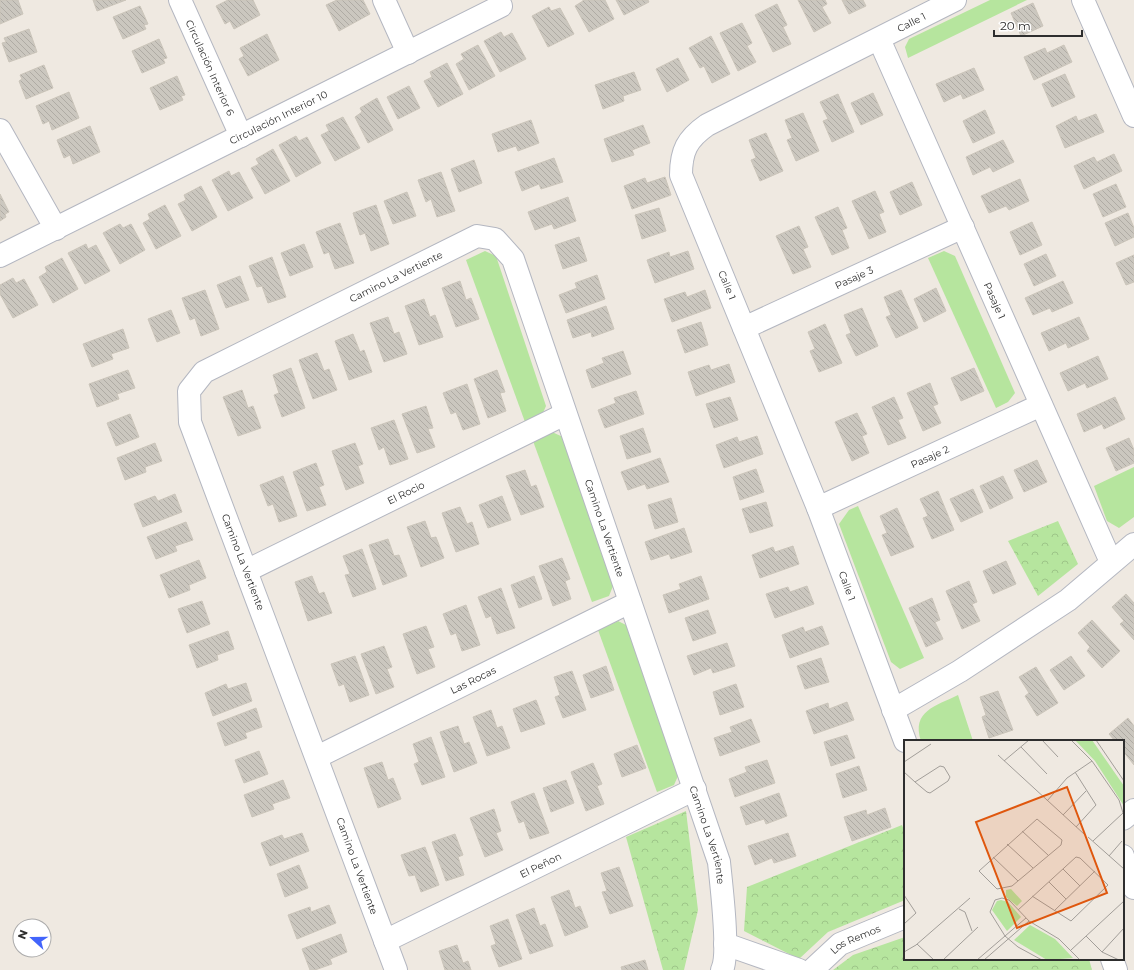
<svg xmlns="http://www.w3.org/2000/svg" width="1134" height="970" font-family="Montserrat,sans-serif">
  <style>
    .grass { fill: #b6e59e }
    .park { fill: url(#park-crowns) }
    .building { fill: url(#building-back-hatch); stroke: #cbc5ba }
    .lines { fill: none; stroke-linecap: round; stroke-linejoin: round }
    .street-casing { stroke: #b4b7c1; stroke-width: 24 }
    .street { stroke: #fff; stroke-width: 22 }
    .labels { text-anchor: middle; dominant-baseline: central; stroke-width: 3.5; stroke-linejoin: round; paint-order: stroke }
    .street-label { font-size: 10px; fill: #2e2e2e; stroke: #fff }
    .inset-road { fill: none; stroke: #a29e99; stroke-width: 1 }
    .view { fill: #df570e; fill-opacity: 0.15; stroke: #df570e; stroke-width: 2 }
    .inset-edge { fill: none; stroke: #2e2e2e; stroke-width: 2 }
  </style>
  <defs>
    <pattern id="park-crowns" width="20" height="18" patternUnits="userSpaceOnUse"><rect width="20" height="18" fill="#b6e59e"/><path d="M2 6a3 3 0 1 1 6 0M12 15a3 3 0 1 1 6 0" fill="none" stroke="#9dc588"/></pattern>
    <pattern id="building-back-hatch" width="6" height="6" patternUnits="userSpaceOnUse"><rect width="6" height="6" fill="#cbc7bf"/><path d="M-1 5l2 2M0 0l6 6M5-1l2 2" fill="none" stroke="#afaba4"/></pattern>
  </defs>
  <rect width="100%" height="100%" fill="#efe9e1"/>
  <g class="grass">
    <polygon points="990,0 1027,0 908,58 905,47 909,39"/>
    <polygon points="485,251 496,256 546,406 542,415 525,422 466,260"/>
    <polygon points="944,251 955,256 1015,393 1008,402 996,408 928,258"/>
    <polygon points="552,432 563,437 613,586 609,596 592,602 533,441"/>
    <polygon points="1134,467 1134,517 1119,528 1107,521 1094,486"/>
    <polygon points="858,506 924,658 900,669 891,662 839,524 849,510"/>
    <polygon points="618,621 628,626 678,776 674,785 657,792 598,630"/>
    <path d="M958,695L973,741H921C911,711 936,706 958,695Z"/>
  </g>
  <g class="park">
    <polygon points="1058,521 1078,564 1038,596 1008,541"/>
    <polygon points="686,811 698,910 684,970 663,970 626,837"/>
    <polygon points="902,825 905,833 905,900 828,932 799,959 744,931 747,887"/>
    <polygon points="905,937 905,959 1089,959 1092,970 833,970 853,955"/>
  </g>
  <g class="building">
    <polygon points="0,0 18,0 23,14 0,24"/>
    <polygon points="93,0 126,0 97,11"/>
    <polygon points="228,0 253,0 260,15 234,29 230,21 225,24 216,6"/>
    <polygon points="337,0 363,0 370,14 339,31 326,5"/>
    <polygon points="583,0 605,0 614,19 589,32 575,6 583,1"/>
    <polygon points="616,0 648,0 649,2 624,15"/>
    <polygon points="798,0 825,0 827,4 822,7 831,23 814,32"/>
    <polygon points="842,0 863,0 866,6 849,14"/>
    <polygon points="1033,3 1043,26 1021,36 1011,13"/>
    <polygon points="777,4 787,25 783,27 791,44 773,52 755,15"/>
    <polygon points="140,6 148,24 144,25 146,29 123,39 113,17"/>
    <polygon points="549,7 551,11 560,8 574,34 548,47 532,16"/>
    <polygon points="742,23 752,43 747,46 756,62 738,71 720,33"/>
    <polygon points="29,29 37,52 9,62 2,43 6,42 4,38"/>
    <polygon points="501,32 504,37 512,33 526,59 500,72 484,41"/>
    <polygon points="267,34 279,60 248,76 239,59 244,56 240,48"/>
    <polygon points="711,36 730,74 712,83 704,66 700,68 689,48"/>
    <polygon points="159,39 167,58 163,59 165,63 142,73 132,51"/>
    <polygon points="478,45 495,76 469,90 456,64 464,59 461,54"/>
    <polygon points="1064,45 1072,62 1034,80 1024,57 1045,48 1047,53"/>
    <polygon points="678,58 689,80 667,92 656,69"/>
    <polygon points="447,63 463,94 438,107 424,81 432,77 430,72"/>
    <polygon points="44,65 53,88 26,99 19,81 22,79 20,75"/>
    <polygon points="974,68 984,90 963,99 961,94 944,102 936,84"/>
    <polygon points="634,72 641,90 623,96 624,101 603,109 595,85"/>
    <polygon points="1065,74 1075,97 1052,107 1042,84"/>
    <polygon points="177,76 185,95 181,96 183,100 160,110 150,88"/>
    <polygon points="409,86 420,108 398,119 387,97"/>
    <polygon points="69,92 79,118 52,130 49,121 43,124 36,106"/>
    <polygon points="873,93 883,115 861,125 851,103"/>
    <polygon points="838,94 854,132 832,142 823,121 828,119 820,102"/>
    <polygon points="377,98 393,130 368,143 355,117 362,112 360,108"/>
    <polygon points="985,110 995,133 973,143 963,121"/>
    <polygon points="803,113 819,151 796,161 787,140 792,138 785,120"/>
    <polygon points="1096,114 1104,132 1065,148 1056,126 1076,116 1078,121"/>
    <polygon points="343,117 360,148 335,161 321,135 329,131 326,125"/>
    <polygon points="531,120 539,143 518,151 516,146 498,152 492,134"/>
    <polygon points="643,125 650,143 632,150 634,155 612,162 604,139"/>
    <polygon points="90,126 100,152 73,164 70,155 64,158 57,140"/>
    <polygon points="766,133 783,171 760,181 751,160 756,158 749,140"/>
    <polygon points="296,136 299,141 307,137 321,163 296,177 279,145"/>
    <polygon points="1003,140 1014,162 993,172 990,167 973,175 966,157"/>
    <polygon points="273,149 290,181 265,194 251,168 259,164 256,159"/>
    <polygon points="1114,154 1122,171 1084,189 1074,166 1094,157 1097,162"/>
    <polygon points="554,158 563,182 541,189 539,184 522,191 515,172"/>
    <polygon points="474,160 482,183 459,192 451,169"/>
    <polygon points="229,171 231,176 239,172 253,198 228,211 212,180"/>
    <polygon points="441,172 455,211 437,217 431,199 426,202 418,180"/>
    <polygon points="665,177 671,195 632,209 624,186 645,178 647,183"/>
    <polygon points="1020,179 1029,201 1009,210 1006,206 989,213 981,196"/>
    <polygon points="912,182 922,205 900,215 890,192"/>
    <polygon points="1116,184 1126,207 1103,217 1093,194"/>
    <polygon points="201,186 217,217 192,231 178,204 186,200 184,195"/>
    <polygon points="875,191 884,212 879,214 886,232 869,239 852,201"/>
    <polygon points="407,192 416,216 393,224 384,201"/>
    <polygon points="0,194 9,212 5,214 6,217 0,221"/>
    <polygon points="568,197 576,221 554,229 552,224 535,230 528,212"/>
    <polygon points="165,205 181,236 156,249 143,223 150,219 148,214"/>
    <polygon points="376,205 389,244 371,251 365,233 360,235 353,213"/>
    <polygon points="838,207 847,228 842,230 849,248 832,255 815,217"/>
    <polygon points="659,208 666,231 642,239 635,215"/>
    <polygon points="1128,213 1134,228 1134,237 1115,246 1105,223"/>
    <polygon points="1032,222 1042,245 1020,255 1010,232"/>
    <polygon points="340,223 354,263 335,269 329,252 324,254 316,232"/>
    <polygon points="120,224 123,228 131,224 145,250 120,264 103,233"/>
    <polygon points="799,226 808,247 803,249 811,267 793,274 776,236"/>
    <polygon points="579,237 587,261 563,269 555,245"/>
    <polygon points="86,244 88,249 96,245 110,271 85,284 68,253"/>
    <polygon points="304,244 313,267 290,276 281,253"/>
    <polygon points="688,251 694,269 655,283 647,260 669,252 670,257"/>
    <polygon points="1046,254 1056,276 1034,286 1024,264"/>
    <polygon points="1134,255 1134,282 1126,285 1116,263"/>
    <polygon points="272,257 286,297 268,303 262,286 257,287 249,266"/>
    <polygon points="62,258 78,289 53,303 39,277 47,272 45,267"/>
    <polygon points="597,275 605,299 566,313 559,295 577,288 575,283"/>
    <polygon points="240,276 249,300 226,308 217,285"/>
    <polygon points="13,278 16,283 24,279 38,305 13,318 0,294 0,285"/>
    <polygon points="460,281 466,300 471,298 479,319 456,327 442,288"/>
    <polygon points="1063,281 1073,303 1052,312 1050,308 1033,315 1025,298"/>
    <polygon points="936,288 946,311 924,322 914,299"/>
    <polygon points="205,290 219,329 201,336 195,318 190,320 182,298"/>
    <polygon points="705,290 711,308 672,322 664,299 685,292 687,297"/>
    <polygon points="901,290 918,328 896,338 886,317 891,315 884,297"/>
    <polygon points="424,299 430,317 435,315 443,337 419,345 405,306"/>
    <polygon points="606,306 614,329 592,337 591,332 573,338 567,320"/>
    <polygon points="862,308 878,346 856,356 846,335 851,333 844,315"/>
    <polygon points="171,310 180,333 157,342 148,319"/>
    <polygon points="388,317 394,334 399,332 407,354 384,362 370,323"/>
    <polygon points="1079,317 1089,339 1068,348 1066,343 1049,351 1041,333"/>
    <polygon points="701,322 708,345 685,353 677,330"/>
    <polygon points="825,324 842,363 819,372 810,351 815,349 808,332"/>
    <polygon points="123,329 129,348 111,354 113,359 92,367 83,344"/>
    <polygon points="353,334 360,352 364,350 372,372 349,380 335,341"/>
    <polygon points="623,351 631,374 592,388 586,370 604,363 602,358"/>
    <polygon points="317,353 324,371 329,369 337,390 313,399 299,360"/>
    <polygon points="1098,356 1108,379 1087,388 1085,383 1068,391 1060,373"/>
    <polygon points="729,364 735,382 696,396 688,372 709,365 711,370"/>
    <polygon points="291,368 305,408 282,417 274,395 279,393 273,375"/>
    <polygon points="974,368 984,391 961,401 951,378"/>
    <polygon points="128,370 135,388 117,394 119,399 97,407 89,384"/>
    <polygon points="497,370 505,392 500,393 506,411 488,418 474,379"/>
    <polygon points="930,383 938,404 933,406 941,423 923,431 907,393"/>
    <polygon points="467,384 480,424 463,430 456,412 451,414 443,393"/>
    <polygon points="242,390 248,408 253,406 261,428 238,436 223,397"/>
    <polygon points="636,391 644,414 605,428 598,410 616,403 614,398"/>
    <polygon points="730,397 738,420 714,428 706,404"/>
    <polygon points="894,397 903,418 898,420 906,438 888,445 872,407"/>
    <polygon points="1115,397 1125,419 1104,429 1102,424 1084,432 1077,414"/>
    <polygon points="426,406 433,428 428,429 435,447 417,453 402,414"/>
    <polygon points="857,413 867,434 862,436 869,453 852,461 835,422"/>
    <polygon points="130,414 139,437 116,446 107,423"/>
    <polygon points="394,420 408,459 390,465 384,447 379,450 371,428"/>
    <polygon points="643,428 651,452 627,459 620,436"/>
    <polygon points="757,436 763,454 724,468 716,445 737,437 739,442"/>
    <polygon points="1129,438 1134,450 1134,463 1116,471 1106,448"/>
    <polygon points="155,443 162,461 145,467 146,472 125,480 117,458"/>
    <polygon points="355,443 363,464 358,466 364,483 346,490 332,451"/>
    <polygon points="660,458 669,482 647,489 645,484 628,490 621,472"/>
    <polygon points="1037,460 1047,482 1024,492 1014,470"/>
    <polygon points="316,463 324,485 319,487 326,505 307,511 293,472"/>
    <polygon points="756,469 764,492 740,500 733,477"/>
    <polygon points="525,470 531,487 536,485 544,507 521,515 506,476"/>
    <polygon points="283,476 297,516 279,522 273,504 268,506 260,485"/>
    <polygon points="1003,476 1013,498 990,509 980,486"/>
    <polygon points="973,489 983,512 961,522 950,499"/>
    <polygon points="938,491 954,530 932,539 923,518 928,516 920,499"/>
    <polygon points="175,494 182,512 143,527 134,504 155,496 158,501"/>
    <polygon points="502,496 511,520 488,528 479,505"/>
    <polygon points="671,498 678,522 655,529 648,505"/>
    <polygon points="766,502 773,526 750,533 742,509"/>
    <polygon points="460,507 467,524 472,522 479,544 456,552 442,513"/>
    <polygon points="897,508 914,547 891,556 882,535 887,533 880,516"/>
    <polygon points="425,521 431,538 436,537 444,558 421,567 407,527"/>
    <polygon points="186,522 193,540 175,546 177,551 156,559 147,537"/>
    <polygon points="684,528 692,552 671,559 669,554 651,560 645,542"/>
    <polygon points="388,539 394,556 399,555 407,576 383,585 369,545"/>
    <polygon points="793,546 799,564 760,578 752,555 773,547 775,552"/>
    <polygon points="362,549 376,589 353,597 345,575 350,574 343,556"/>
    <polygon points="562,558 570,579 565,581 571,599 553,606 539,566"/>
    <polygon points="199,560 206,578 189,585 190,590 169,598 160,575"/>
    <polygon points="1006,561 1016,584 993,594 983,571"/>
    <polygon points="312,576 319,594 324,592 332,613 308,621 295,582"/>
    <polygon points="534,576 542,599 519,608 511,585"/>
    <polygon points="701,576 709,599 669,613 663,595 681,589 679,584"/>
    <polygon points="969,581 977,602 972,604 980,621 962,629 946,591"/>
    <polygon points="807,586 814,604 775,618 766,594 788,587 790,592"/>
    <polygon points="501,588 515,628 497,634 491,616 486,618 478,597"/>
    <polygon points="1126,594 1134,603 1134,640 1120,624 1124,621 1112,607"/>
    <polygon points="932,598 940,620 935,622 943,639 926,647 909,608"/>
    <polygon points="202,601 210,624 187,633 178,609"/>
    <polygon points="466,605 480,645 462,651 456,633 451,635 443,614"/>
    <polygon points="708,610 716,633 693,641 685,618"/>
    <polygon points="1092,620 1120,651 1102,668 1087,651 1090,647 1078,633"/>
    <polygon points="426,626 434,647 428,649 435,667 417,674 403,634"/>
    <polygon points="822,626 829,644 790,658 782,635 803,627 805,632"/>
    <polygon points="228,631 234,649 217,655 218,660 197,668 189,645"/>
    <polygon points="727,643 735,666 713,673 711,668 694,675 687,656"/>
    <polygon points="384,646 392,667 387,669 394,687 376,694 361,654"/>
    <polygon points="355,656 369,695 350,702 344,684 339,686 331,664"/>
    <polygon points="1071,656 1085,676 1064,690 1050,670"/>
    <polygon points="821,658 829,682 805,689 797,666"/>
    <polygon points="606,666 614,690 591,698 583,675"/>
    <polygon points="1036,667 1058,703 1037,716 1025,696 1029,693 1019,677"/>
    <polygon points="572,671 586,710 563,718 555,697 560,695 554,677"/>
    <polygon points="246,683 252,701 213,716 205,693 226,684 228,689"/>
    <polygon points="736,684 744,707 720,715 713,692"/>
    <polygon points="998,691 1013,730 989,738 982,717 986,715 980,697"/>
    <polygon points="536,700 545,724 521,732 513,709"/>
    <polygon points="847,702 854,720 814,734 806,711 828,703 829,709"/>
    <polygon points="256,708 262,727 245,733 247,738 225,746 217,723"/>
    <polygon points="491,710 497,728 502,726 510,748 487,756 473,717"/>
    <polygon points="1128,718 1134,726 1134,765 1123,751 1123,741 1115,741 1109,734"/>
    <polygon points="751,719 760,742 720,756 714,738 732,732 730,727"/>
    <polygon points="458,726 464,744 469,742 477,763 454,772 440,732"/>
    <polygon points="847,735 855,758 831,766 824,742"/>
    <polygon points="431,737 445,777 422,785 414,764 419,762 413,744"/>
    <polygon points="637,745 646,768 622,777 614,754"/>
    <polygon points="259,751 268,774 244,783 235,760"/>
    <polygon points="767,760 775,783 735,797 729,779 747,772 745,767"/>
    <polygon points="382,762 388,780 393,778 401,799 378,808 364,768"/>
    <polygon points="593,763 602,784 597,786 604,804 586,811 571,772"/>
    <polygon points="859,766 867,790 843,798 836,774"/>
    <polygon points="283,780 290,798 272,804 274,809 252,817 244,795"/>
    <polygon points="566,780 574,803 551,812 543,788"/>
    <polygon points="534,793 549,833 530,839 524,821 519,823 511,802"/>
    <polygon points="779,793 787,816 766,824 764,819 746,825 740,807"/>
    <polygon points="885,808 891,827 852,841 844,817 866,810 867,815"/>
    <polygon points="494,809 501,831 496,833 503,850 485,857 470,818"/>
    <polygon points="302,833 309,851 270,866 261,843 282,835 284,839"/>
    <polygon points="788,833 796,856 774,863 772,858 755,865 748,846"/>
    <polygon points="455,834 463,855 458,857 464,875 446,881 432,842"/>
    <polygon points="425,847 439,885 421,892 415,875 409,876 401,855"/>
    <polygon points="299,865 308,888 285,897 277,874"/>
    <polygon points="619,867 633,906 610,914 602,892 607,891 601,873"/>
    <polygon points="569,890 575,908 580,906 588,927 565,936 551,897"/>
    <polygon points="329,905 336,923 297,939 288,915 310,907 311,912"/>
    <polygon points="534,908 540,926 545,924 553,946 530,954 516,915"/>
    <polygon points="508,919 522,959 499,967 491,946 496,944 490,926"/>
    <polygon points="341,934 347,952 330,959 332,964 315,970 310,970 302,949"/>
    <polygon points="457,945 463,963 468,961 471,970 445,970 439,951"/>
    <polygon points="645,960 648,970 622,970 621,967"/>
  </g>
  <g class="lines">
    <g class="street-casing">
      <g id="street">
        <path id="s1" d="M180,0L241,136"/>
        <polyline points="384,0 408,53"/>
        <polyline points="1083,0 1134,116"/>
        <path id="s2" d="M879,39L1111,562"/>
        <polyline points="0,130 56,229"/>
        <path id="s3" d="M0,256L501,6"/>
        <path id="s4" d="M744,328L963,227"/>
        <path id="s5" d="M818,508L1041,405"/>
        <path id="s6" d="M246,571L565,414"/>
        <polyline points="893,710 960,671 1068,600 1134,544"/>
        <path id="s7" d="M905,741L818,508L681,175C681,151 687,139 707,125L955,0"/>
        <path id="s8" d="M317,757L630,602"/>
        <polyline points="1123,819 1134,810"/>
        <polyline points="1123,856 1134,888"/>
        <path id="s9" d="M385,941L695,789"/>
        <polyline points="725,944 799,970"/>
        <polyline points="1112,959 1116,970"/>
        <path id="s10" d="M396,970L190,422L189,391L204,372L477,236L495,239L513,259L719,862C721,883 730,954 722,970"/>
        <path id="s11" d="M812,970L840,944L905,917"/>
      </g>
    </g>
    <use href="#street" class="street"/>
  </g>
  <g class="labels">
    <g class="street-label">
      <text stroke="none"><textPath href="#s7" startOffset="897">Calle 1</textPath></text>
      <text stroke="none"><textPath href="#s1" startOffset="74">Circulación Interior 6</textPath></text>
      <text stroke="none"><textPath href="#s3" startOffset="311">Circulación Interior 10</textPath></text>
      <text stroke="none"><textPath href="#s10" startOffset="855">Camino La Vertiente</textPath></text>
      <text stroke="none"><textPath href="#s4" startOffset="121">Pasaje 3</textPath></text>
      <text transform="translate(727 285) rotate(68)">Calle 1</text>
      <text stroke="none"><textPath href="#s2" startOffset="286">Pasaje 1</textPath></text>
      <text stroke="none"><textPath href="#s5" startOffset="123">Pasaje 2</textPath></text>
      <text stroke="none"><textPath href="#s6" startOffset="178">El Rocio</textPath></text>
      <text stroke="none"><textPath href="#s10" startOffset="1275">Camino La Vertiente</textPath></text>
      <text transform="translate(243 562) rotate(69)">Camino La Vertiente</text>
      <text transform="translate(847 586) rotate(70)">Calle 1</text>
      <text stroke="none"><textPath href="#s8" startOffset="174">Las Rocas</textPath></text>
      <text stroke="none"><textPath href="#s10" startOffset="1599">Camino La Vertiente</textPath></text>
      <text stroke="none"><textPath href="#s9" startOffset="173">El Peñon</textPath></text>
      <text transform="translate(357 866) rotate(70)">Camino La Vertiente</text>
      <text stroke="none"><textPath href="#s11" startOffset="54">Los Remos</textPath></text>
    </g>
  </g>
  <g transform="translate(904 740)">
    <rect width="220" height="220" fill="#efe9e1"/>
    <path d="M171,0H188L220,46V66L191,21ZM107,149L118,161L113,166L102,157V150ZM97,160L104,162L117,177L103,191L88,170L93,161ZM126,185L151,199L169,218L143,220L110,200Z" fill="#b6e59e"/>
    <path class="inset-road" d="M138,0L154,17M167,0L188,21L215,60L220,76M192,0L220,41M117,7L143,34M94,15L180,94M100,21L125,0M0,22L27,4M0,32L11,42L23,52L26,53L44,41L46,37L40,27L36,26L11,42M171,32L192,65L172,87M143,61L163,38L188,21M159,75L182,51M133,79L158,100L157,105L108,146L93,149L75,131ZM118,91L144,115M184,97L220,129M189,101L219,73M103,104L129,128M205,116L218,101M89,117L114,141M159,129L176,146M145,142L162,159M0,155L12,173L0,184M55,169L61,172L68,191M114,170L172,117L176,118L204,145L167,181L128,156M150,171L191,131M182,196L198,212L215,220M13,204L30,220M167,210L220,161M0,212L12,205L66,158M198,212L220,188M39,220L74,187M73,220L122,178M80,220L125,181M138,220L114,207L101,196L86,172L91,160L98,158L105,160L125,181L155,199L176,220"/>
    <path class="view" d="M163,47L203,153L113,188L72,82Z"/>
    <rect width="220" height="220" class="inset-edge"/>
  </g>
  <g transform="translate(32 938) rotate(291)"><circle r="19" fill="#ffffff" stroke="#ababab"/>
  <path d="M0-3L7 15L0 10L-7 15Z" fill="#4264fb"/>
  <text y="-6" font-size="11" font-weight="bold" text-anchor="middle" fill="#2e2e2e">N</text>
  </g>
  <path d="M994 30v6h88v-6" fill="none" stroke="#2e2e2e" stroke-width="2"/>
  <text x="1000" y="30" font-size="12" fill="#2e2e2e" stroke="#ffffff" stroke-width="3" paint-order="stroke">20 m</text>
</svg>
